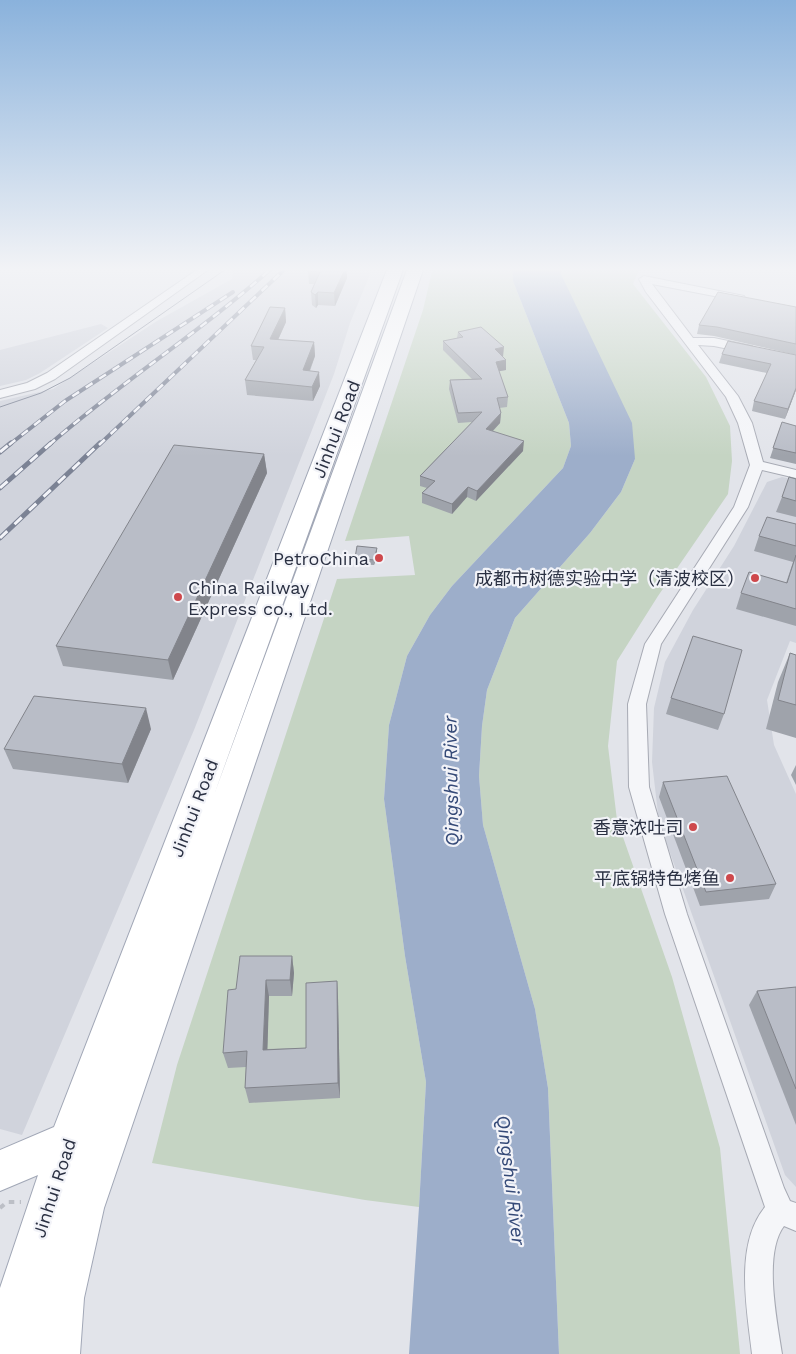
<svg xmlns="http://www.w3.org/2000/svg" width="796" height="1354" font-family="'Work Sans','Noto Sans SC',sans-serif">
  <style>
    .built { fill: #d0d3dc }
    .green { fill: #c5d4c3 }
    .water { fill: #9daeca }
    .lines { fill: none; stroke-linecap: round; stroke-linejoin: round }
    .minor-casing { stroke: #a7aab4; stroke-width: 2 }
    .primary-casing { stroke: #a1a7b6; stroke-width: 2 }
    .path { stroke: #bcbfc6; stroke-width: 4; stroke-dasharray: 5.5 5.5; stroke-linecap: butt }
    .minor { fill: #f5f6f9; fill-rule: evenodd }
    .primary { fill: #fff; fill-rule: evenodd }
    .tram { stroke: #7b8294; stroke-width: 1 }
    .rail-far1-casing { stroke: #7b8294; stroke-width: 4 }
    .rail-casing { stroke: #7b8294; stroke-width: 5 }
    .rail-far1 { stroke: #f2f3f8; stroke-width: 2.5; stroke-dasharray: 8; stroke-linecap: butt }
    .rail { stroke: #f2f3f8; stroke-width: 3; stroke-dasharray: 10; stroke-linecap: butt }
    .wall { fill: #9fa3ab }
    .shaded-wall { fill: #82848b }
    .building { fill: #b9bdc7; stroke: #82848b }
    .poi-dot { fill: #ce484c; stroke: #f2f3f8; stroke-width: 2 }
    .labels { text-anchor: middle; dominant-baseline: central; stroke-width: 4.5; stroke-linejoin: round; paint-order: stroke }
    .street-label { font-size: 18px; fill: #2a3042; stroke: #f2f3f8 }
    .poi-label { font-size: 18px; fill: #2a3042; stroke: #f2f3f8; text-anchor: end }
    .water-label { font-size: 19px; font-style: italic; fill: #344977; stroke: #f2f3f8 }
  </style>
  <rect width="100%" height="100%" fill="#e2e4ea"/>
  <g class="built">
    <polygon points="233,267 373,267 350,323 334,374 194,730 22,1135 0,1129 0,401 53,389 157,321 232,279"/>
    <polygon points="101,324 108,328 40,373 26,380 0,386 0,350"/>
    <polygon points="782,477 796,480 796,643 790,641 767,700 774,745 796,794 796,1187 785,1175 659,822 652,762 654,708 665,662 693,610 734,546 767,482"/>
  </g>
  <g class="green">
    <polygon points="433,267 512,267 513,281 569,423 571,446 563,468 452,586 430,615 407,656 389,725 384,799 405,956 426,1082 419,1207 365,1200 152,1163 177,1065 337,579 415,575 409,536 345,541 423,310"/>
    <polygon points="561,267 632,267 639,270 633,284 706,377 730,426 732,461 728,494 658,596 617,661 608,746 617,820 672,977 720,1148 740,1354 559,1354 548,1088 535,1009 483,825 479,776 482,726 487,690 515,618 590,533 621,492 635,459 561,274"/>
  </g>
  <polygon class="water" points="512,267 561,267 561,274 632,423 635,459 621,492 590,533 515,618 487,690 482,726 479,776 483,825 535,1009 548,1088 559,1354 409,1354 419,1207 426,1082 405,956 384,799 389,725 407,656 430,615 452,586 563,468 571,446 569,423 513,281"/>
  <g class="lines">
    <g class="minor-casing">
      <g id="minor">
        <polygon points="201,267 212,267 55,379 35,389 0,398 0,390 27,383 47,373"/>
        <path d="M644,276L744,296L745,298L744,300L740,301L652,284L693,338H714L752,346L754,349L752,352L748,353L714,346L698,345L738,396L752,423L763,462L796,470V478L762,470L748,507L661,644L646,704L649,787L687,914L784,1188L790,1201L796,1203V1231L784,1226C763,1254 777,1320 782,1354H752C747,1309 734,1245 765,1207L665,914L629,787L628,704L645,644L734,507L750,465L738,423L726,397L646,292L639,279Z"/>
      </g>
    </g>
    <g class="primary-casing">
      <polygon id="primary" points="388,267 404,267 214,795 408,267 424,267 104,1208 84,1298 80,1354 0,1354 0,1288 38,1175 0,1191 0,1150 54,1127"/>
    </g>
    <polyline class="path" points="0,1208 7,1202 21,1202"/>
    <use href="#minor" class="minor"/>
    <use href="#primary" class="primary"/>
    <polyline class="tram" points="0,407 41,393 70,378 229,267"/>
    <g class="rail-far1-casing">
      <g id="rail-far1">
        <polyline points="9,445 65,401 233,292"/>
        <path d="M49,445C121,382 202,331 273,267"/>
        <polyline points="99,445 287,267"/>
      </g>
    </g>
    <g class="rail-casing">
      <g id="rail">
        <polyline points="0,452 11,443"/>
        <polyline points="0,488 51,443"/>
        <polyline points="0,538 100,443"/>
      </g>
    </g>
    <use href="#rail-far1" class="rail-far1"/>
    <use href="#rail" class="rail"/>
  </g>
  <g class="wall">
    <polygon points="312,267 347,267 347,278 335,306 318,305 316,308 312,305 311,292 314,284 309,284 308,271"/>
    <polygon points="796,307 796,355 714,336 697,334 699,325"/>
    <polygon points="285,308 286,322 278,340 314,342 315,356 310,371 320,386 313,401 247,395 245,380 256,360 253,360 251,346"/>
    <polygon points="458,332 503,357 506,370 499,371 508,397 507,407 499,408 501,413 500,423 493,431 523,451 476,501 467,497 452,514 422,503 422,493 427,488 420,486 420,476 472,422 458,423 449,389 450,380 472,379 443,350 443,341 457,338"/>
    <polygon points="722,354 796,355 796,390 785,419 752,411 754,401 767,373 719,363"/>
    <polygon points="782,422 796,426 796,464 770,458"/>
    <polygon points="264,454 267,473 173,680 63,666 56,646"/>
    <polygon points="796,479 796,517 776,512 782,497"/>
    <polygon points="796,524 796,626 736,609 741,593 786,583 793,562 754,551 759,536"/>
    <polygon points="377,553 374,565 355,564 355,558"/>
    <polygon points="790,653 796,655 796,738 766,729 778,682"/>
    <polygon points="671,698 724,714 718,730 666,714"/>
    <polygon points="151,729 128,783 13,769 4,749"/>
    <polygon points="796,765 796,785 791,775"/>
    <polygon points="663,782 776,884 769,899 700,906 659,797"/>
    <polygon points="292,956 294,973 292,996 269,996 267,1049 306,1048 337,981 338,998 340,1098 249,1103 245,1088 246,1067 228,1068 223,1053 236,989"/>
    <polygon points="796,987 796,1125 749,1005 757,991"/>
  </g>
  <g class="shaded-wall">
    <polygon points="338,267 347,267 347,278 335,306 334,293"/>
    <polygon points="318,292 318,305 316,308 315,295"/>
    <polygon points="285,308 286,322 272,353 270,339"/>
    <polygon points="314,342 315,356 304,385 303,370"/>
    <polygon points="504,347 503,357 495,349"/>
    <polygon points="506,360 506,370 495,372 496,362"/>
    <polygon points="319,372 320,386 313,401 312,387"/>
    <polygon points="796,388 796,390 785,419 788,409"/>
    <polygon points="501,413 500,423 486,438 486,429"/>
    <polygon points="524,441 523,451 476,501 477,491"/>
    <polygon points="264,454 267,473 173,680 168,660"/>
    <polygon points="468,487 467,497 452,514 452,504"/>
    <polygon points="377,548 377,553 374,565 374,560"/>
    <polygon points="146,708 151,729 128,783 122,764"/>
    <polygon points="292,956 294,973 292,996 290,980"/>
    <polygon points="266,980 269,996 267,1065 263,1050"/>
    <polygon points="337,981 338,998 340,1098 338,1083"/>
  </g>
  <g class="building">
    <polygon points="312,267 346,267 334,293 318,292 315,295 311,292 320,272 308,271"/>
    <polygon points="718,292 796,307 796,344 717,327 699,325"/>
    <polygon points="270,307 285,308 270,339 314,342 303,370 319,372 312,387 245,380 264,347 251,346"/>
    <polygon points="481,327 504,347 495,349 506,360 496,362 508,397 497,398 501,413 486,429 524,441 477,491 468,487 452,504 422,493 435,481 420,476 482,412 458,413 450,380 482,379 443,341 463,337 458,332"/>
    <polygon points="728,341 796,355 796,388 788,409 754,401 771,364 722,354"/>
    <polygon points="782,422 796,426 796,453 773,448"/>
    <polygon points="174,445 264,454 168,660 56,646"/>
    <polygon points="789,477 796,479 796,501 782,497"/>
    <polygon points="767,517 796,524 796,546 759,536"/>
    <polygon points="357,546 377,548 374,560 355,558"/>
    <polygon points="796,555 796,609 741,593 749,572 787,583"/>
    <polygon points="693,636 742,650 724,714 671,698"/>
    <polygon points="790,653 796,655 796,705 778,700"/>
    <polygon points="34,696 146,708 122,764 4,749"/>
    <polygon points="727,776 776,884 706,892 663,782"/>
    <polygon points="240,956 292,956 290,980 266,980 263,1050 306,1048 306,983 337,981 338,1083 245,1088 247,1051 223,1053 228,990 236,989"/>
    <polygon points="796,987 796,1089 757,991"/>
  </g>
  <linearGradient id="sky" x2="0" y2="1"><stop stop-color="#8ab2dc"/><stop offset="0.59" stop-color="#f2f3f6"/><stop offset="1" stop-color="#f2f3f6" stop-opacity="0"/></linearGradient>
  <rect width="796" height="456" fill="url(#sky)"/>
  <g class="poi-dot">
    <circle cx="379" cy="558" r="5"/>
    <circle cx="755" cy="578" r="5"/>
    <circle cx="178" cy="597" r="5"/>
    <circle cx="693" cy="827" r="5"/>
    <circle cx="730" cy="878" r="5"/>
  </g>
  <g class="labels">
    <g class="street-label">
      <text transform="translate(336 429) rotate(-69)">Jinhui Road</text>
      <text transform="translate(194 808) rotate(-69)">Jinhui Road</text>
      <text transform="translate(54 1188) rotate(-72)">Jinhui Road</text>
    </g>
    <g class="poi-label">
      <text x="369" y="558">PetroChina</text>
      <text x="745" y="578">成都市树德实验中学（清波校区）</text>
      <text x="188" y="587" text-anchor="start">China Railway<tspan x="188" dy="21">Express co., Ltd.</tspan></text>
      <text x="683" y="827">香意浓吐司</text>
      <text x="720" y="878">平底锅特色烤鱼</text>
    </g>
    <g class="water-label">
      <text transform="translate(451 781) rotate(-91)">Qingshui River</text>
      <text transform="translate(511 1180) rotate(83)">Qingshui River</text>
    </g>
  </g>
</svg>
